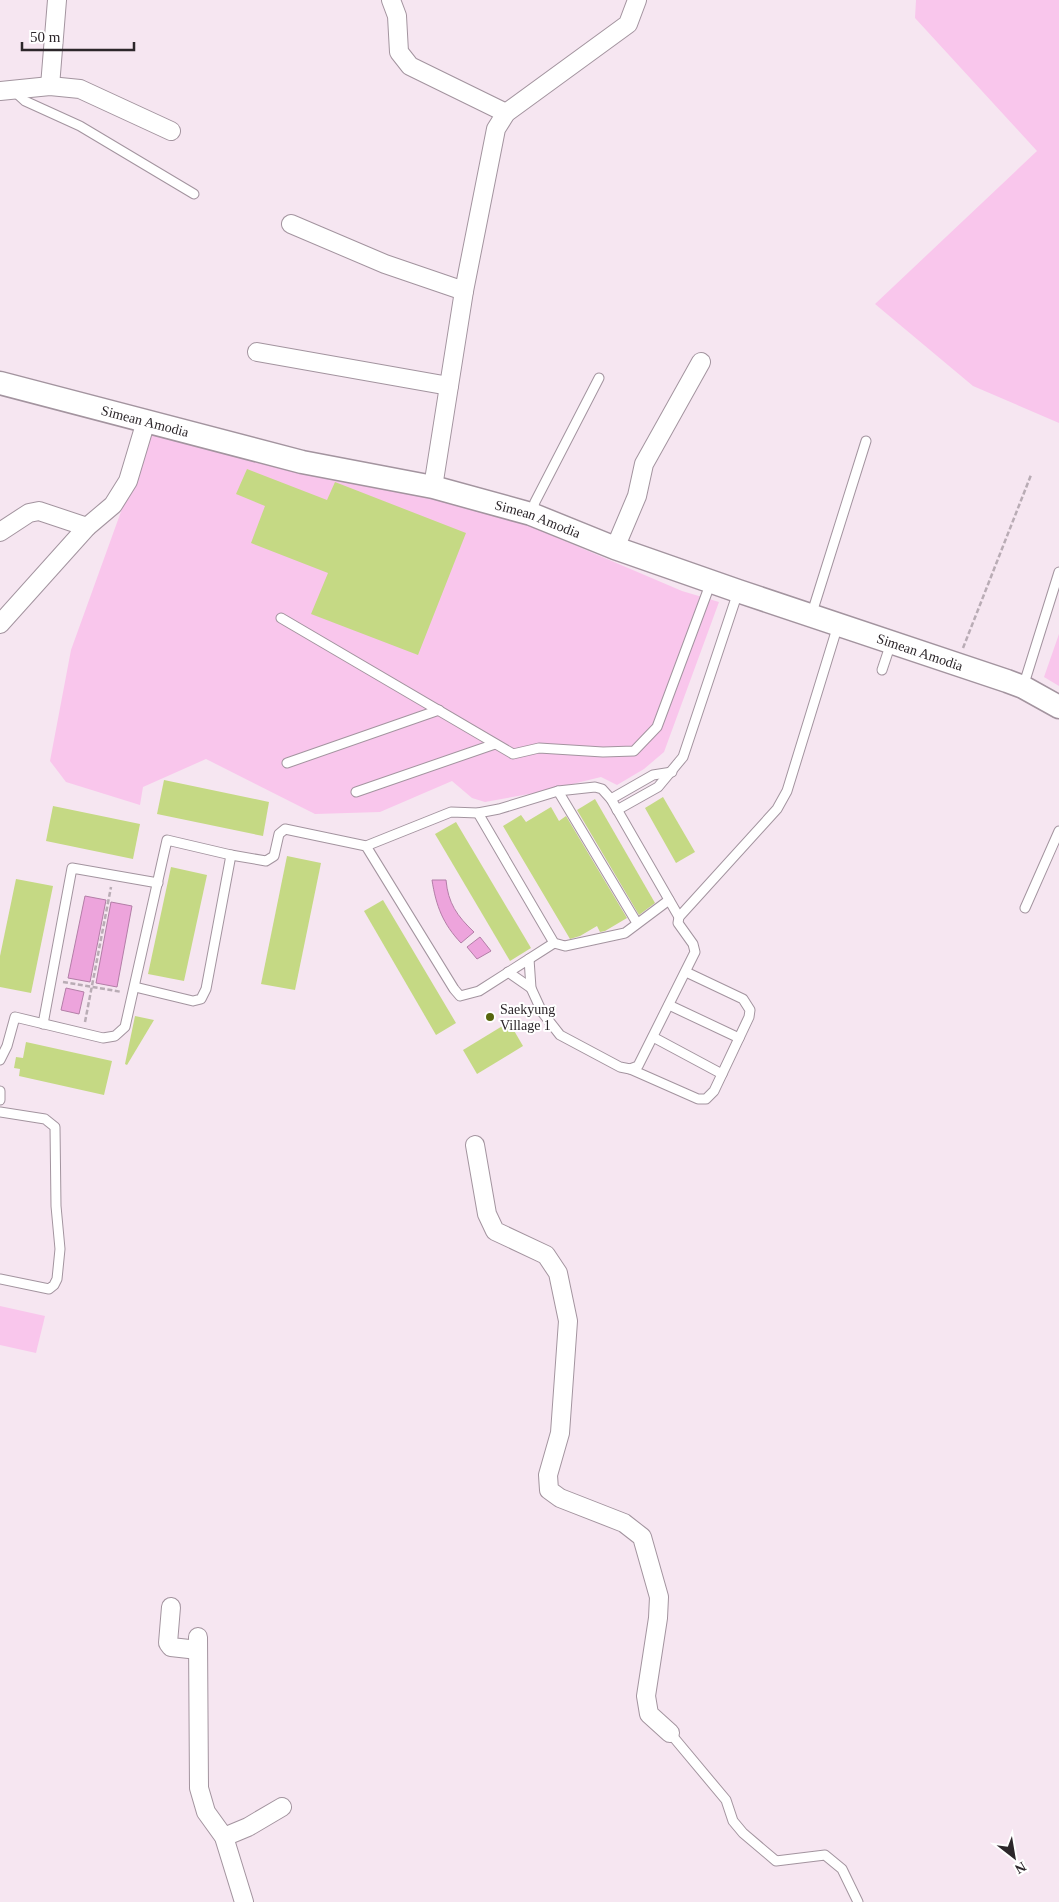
<svg xmlns="http://www.w3.org/2000/svg" width="1059" height="1902" font-family="Georgia,serif">
  <style>
    .green { fill: #f9c6ec }
    .water { fill: #eda4dc; stroke: #b37ea7 }
    .building { fill: #c5d984 }
    .lines { fill: none; stroke-linecap: round; stroke-linejoin: round }
    .service-casing { stroke: #a3949f; stroke-width: 11 }
    .minor-casing { stroke: #a3949f; stroke-width: 20 }
    .tertiary-casing { stroke: #a3949f; stroke-width: 25 }
    .path { stroke: #b9acb5; stroke-width: 2.5; stroke-dasharray: 5 2.5; stroke-linecap: butt }
    .service { stroke: #fff; stroke-width: 9 }
    .minor { stroke: #fff; stroke-width: 18 }
    .tertiary { stroke: #fff; stroke-width: 22 }
    .poi-dot { fill: #57660d; stroke: #fff; stroke-width: 2 }
    .labels { text-anchor: middle; dominant-baseline: central; stroke-width: 4; stroke-linejoin: round; paint-order: stroke }
    .street-label { font-size: 14px; fill: #2c262a; stroke: #fff }
    .poi-label { font-size: 14px; fill: #2c262a; stroke: #fff; text-anchor: start }
  </style>
  <rect width="100%" height="100%" fill="#f6e6f1"/>
  <g class="green">
    <polygon points="916,0 1059,0 1059,423 973,386 875,304 1037,151 915,18"/>
    <polygon points="149,434 497,512 682,591 719,602 664,752 644,769 617,785 601,777 540,792 485,802 472,798 452,781 380,812 315,814 206,759 143,787 140,805 66,782 50,761 71,650"/>
    <polygon points="1059,634 1059,686 1044,677"/>
    <polygon points="0,1306 45,1316 36,1353 0,1345"/>
  </g>
  <g class="water">
    <path d="M432,880H446C448,903 457,916 474,932L461,943C443,924 436,906 432,880Z"/>
    <polygon points="85,896 106,900 90,982 68,978"/>
    <polygon points="111,902 132,906 117,987 96,983"/>
    <polygon points="480,937 491,951 477,959 467,947"/>
    <polygon points="66,988 84,992 79,1014 61,1010"/>
  </g>
  <g class="building">
    <polygon points="247,469 327,500 335,482 466,533 418,655 311,614 328,573 251,543 265,506 236,494"/>
    <polygon points="164,780 269,802 263,836 157,814"/>
    <polygon points="663,797 695,852 676,863 645,808"/>
    <polygon points="595,799 655,903 639,915 577,810"/>
    <polygon points="53,806 140,824 133,859 46,841"/>
    <polygon points="551,807 559,821 566,816 627,918 605,931 600,932 597,926 580,936 570,939 503,826 521,815 526,822"/>
    <polygon points="456,822 531,948 510,961 435,834"/>
    <polygon points="287,856 321,863 295,990 261,984"/>
    <polygon points="171,867 207,875 184,981 148,974"/>
    <polygon points="16,879 53,886 31,993 0,987 0,956"/>
    <polygon points="383,900 456,1023 436,1035 364,911"/>
    <polygon points="135,1016 154,1020 127,1065 125,1064"/>
    <polygon points="509,1022 523,1046 477,1074 463,1050"/>
    <polygon points="26,1042 112,1061 104,1095 19,1076 20,1069 14,1068 16,1057 23,1058"/>
  </g>
  <g class="lines">
    <g class="service-casing">
      <g id="service">
        <polyline points="13,90 25,101 80,126 194,194"/>
        <polyline points="531,514 535,502 599,378"/>
        <polyline points="811,616 866,441"/>
        <polyline points="281,618 513,754 539,748 603,752 634,751 657,727 711,582"/>
        <polyline points="882,670 891,643"/>
        <polyline points="1023,687 1059,572"/>
        <polyline points="287,763 439,710"/>
        <polyline points="558,791 637,923"/>
        <polyline points="356,792 495,744"/>
        <polyline points="611,799 653,775 672,772"/>
        <polyline points="617,810 658,787 683,757 738,592"/>
        <polyline points="478,813 554,943 565,946 625,933 669,900"/>
        <polyline points="366,846 454,989 460,996 479,991 554,943"/>
        <polyline points="1025,908 1059,831"/>
        <polyline points="529,959 531,988 542,1012 560,1035 620,1067 630,1069 638,1066 695,952 693,944 678,923 679,917 777,809 787,791 838,625"/>
        <polyline points="508,972 531,988"/>
        <polyline points="135,987 193,1001 201,999 206,989 231,855 266,861 274,856 279,834 285,829 366,846 451,812 478,813 499,809 558,791 595,787 602,789 611,799 679,917"/>
        <polyline points="669,1005 739,1038"/>
        <polyline points="43,1024 72,868 158,883"/>
        <polyline points="653,1037 722,1074"/>
        <polyline points="0,1060 7,1046 15,1017 103,1038 115,1036 125,1027 167,840 231,855"/>
        <polyline points="630,1069 698,1099 706,1099 714,1091 749,1017 750,1010 743,999 686,972"/>
        <polyline points="0,1091 0,1100"/>
        <polyline points="0,1112 45,1119 55,1127 56,1206 60,1249 57,1279 54,1285 49,1289 0,1279"/>
        <polyline points="670,1733 726,1800 733,1821 743,1833 776,1861 825,1855 842,1869 858,1902"/>
      </g>
    </g>
    <g class="minor-casing">
      <g id="minor">
        <polyline points="391,0 397,16 399,52 410,66 506,113"/>
        <polyline points="50,86 57,0"/>
        <polyline points="0,91 50,86 80,89 171,131"/>
        <polyline points="291,224 385,264 464,291"/>
        <polyline points="257,352 449,386"/>
        <polyline points="433,487 464,291 496,129 506,113 628,24 637,0"/>
        <polyline points="0,532 29,513 39,511 87,527"/>
        <polyline points="615,548 637,496 644,464 701,362"/>
        <polyline points="0,624 87,527 113,505 128,481 146,421"/>
        <polyline points="475,1145 487,1214 495,1231 546,1255 558,1273 568,1321 560,1433 548,1475 549,1490 560,1498 624,1523 642,1537 659,1597 658,1618 646,1696 649,1714 670,1733"/>
        <polyline points="171,1607 168,1643 171,1647 198,1650"/>
        <polyline points="198,1637 199,1788 206,1812 224,1837 244,1902"/>
        <polyline points="224,1837 248,1827 282,1807"/>
      </g>
    </g>
    <g class="tertiary-casing">
      <g id="tertiary">
        <path id="s1" d="M0,383L302,462L433,487L531,514L615,548L738,591L1007,681L1023,687L1059,707"/>
      </g>
    </g>
    <g class="path">
      <polyline points="963,648 1031,475"/>
      <polyline points="63,982 122,992"/>
      <polyline points="85,1022 111,887"/>
    </g>
    <use href="#service" class="service"/>
    <use href="#minor" class="minor"/>
    <use href="#tertiary" class="tertiary"/>
  </g>
  <circle class="poi-dot" cx="490" cy="1017" r="5"/>
  <g class="labels">
    <g class="street-label">
      <text stroke="none"><textPath href="#s1" startOffset="150">Simean Amodia</textPath></text>
      <text stroke="none"><textPath href="#s1" startOffset="555">Simean Amodia</textPath></text>
      <text stroke="none"><textPath href="#s1" startOffset="960">Simean Amodia</textPath></text>
    </g>
    <g class="poi-label">
      <text x="500" y="1009">Saekyung<tspan x="500" dy="16">Village 1</tspan></text>
    </g>
  </g>
  <g transform="translate(1014 1857) rotate(149)" stroke="#ffffff" stroke-width="4" paint-order="stroke">
  <path d="M0-4L9 19L0 12L-9 19Z" fill="#2c262a"/>
  <text y="-8" font-size="14" font-weight="bold" text-anchor="middle" fill="#2c262a">N</text>
  </g>
  <path d="M22 42v8h112v-8" fill="none" stroke="#2c262a" stroke-width="2.5"/>
  <text x="30" y="42" font-size="15" fill="#2c262a" stroke="#ffffff" stroke-width="4" paint-order="stroke">50 m</text>
</svg>
